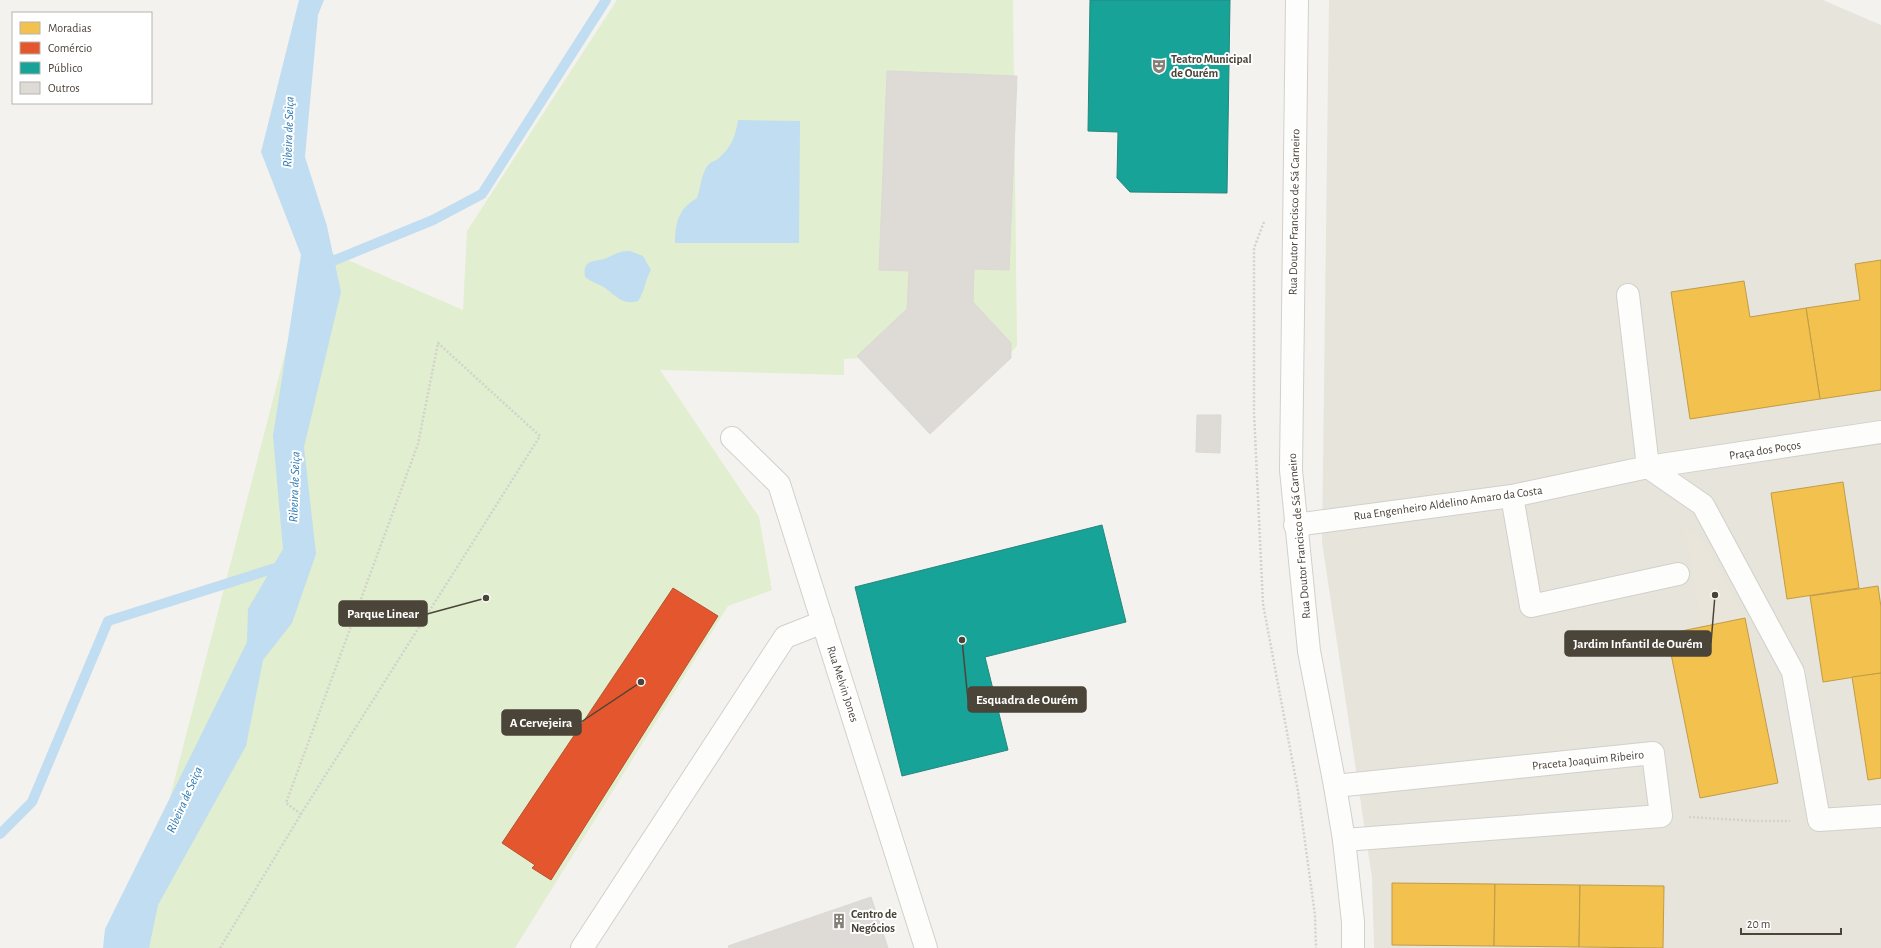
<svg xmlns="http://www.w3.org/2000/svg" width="1881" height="948" font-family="'Alegreya Sans',sans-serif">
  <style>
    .residential { fill: #e7e4dc }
    .education { fill: #eae5da }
    .green { fill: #e1eecf }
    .water { fill: #c0ddf1 }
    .homes { fill: #f2c14e; stroke: #c09c48 }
    .shops { fill: #e4572e; stroke: #b65131 }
    .public { fill: #17a398; stroke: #27867c }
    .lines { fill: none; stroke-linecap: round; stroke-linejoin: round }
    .stream { stroke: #c0ddf1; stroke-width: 10 }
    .building { fill: #dedbd6; stroke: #dcd9d4 }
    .minor-casing { stroke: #d2d0cb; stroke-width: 24 }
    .path { stroke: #d3d2cc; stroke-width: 2.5; stroke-dasharray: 2 2; stroke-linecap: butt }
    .minor { stroke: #fdfdfc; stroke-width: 22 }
    .labels { text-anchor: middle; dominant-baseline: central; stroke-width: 4; stroke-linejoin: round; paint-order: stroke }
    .poi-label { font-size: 12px; font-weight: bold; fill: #4b4439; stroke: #fff; text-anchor: start }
    .street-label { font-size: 12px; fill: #4b4439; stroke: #fff }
    .water-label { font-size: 13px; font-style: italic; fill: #2e7ab2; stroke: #fff }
    .leader { fill: none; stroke: #4b4439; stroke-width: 1.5 }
    .callout-dot { fill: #4b4439; stroke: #fff; stroke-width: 1.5 }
    .callout { fill: #4b4439; stroke: #4b4439; stroke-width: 1.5 }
    .callout-label { font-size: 13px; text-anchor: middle; font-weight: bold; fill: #fff }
  </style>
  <rect width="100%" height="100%" fill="#f4f2ee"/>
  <polygon class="residential" points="1329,0 1823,0 1881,25 1881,948 1374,948 1372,878 1322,542"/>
  <polygon class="education" points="1685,527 1703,543 1721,573 1745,618 1755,666 1709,674"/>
  <polygon class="green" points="617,0 1013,0 1017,346 936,428 864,358 844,359 844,375 660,370 759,517 772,590 728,606 515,948 133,948 134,936 313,245 463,310 467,231"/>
  <g class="water">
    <polygon points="299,0 324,0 318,15 305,157 327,226 341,292 304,447 316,554 292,623 263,660 246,746 158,905 149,948 103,948 105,929 247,642 248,609 283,549 273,436 301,255 261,152"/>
    <path d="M738,120L800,121L799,243H675C675,223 679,208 697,198C701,187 701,174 708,165C711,162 715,161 719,158C731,148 736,135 738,120Z"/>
    <path d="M630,251L643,256L651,270C645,280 645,291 638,301C621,306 615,294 602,286C596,283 590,281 585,277C582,257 597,263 609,257C617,253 621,251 630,251Z"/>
  </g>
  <g class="homes">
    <polygon points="1881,260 1881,390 1820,399 1806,308 1860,300 1855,264"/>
    <polygon points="1744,281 1750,317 1806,308 1820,399 1690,419 1671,292"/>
    <polygon points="1843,482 1859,588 1787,599 1771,493"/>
    <polygon points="1878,586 1881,607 1881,673 1823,682 1810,596"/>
    <polygon points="1745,618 1778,783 1700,798 1667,634"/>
    <polygon points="1881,673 1881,778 1868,780 1852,677"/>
    <polygon points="1392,883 1495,884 1494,946 1392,945"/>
    <polygon points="1495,884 1580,885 1579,947 1494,946"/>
    <polygon points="1580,885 1664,886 1663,948 1579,947"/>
  </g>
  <polygon class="shops" points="673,588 718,616 551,880 532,868 535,865 502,843"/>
  <g class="public">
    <polygon points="1090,0 1230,0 1227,193 1130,192 1117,178 1118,132 1088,131"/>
    <polygon points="1102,525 1126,622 985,657 1008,750 902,776 855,587"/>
  </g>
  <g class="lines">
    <g class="stream">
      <polyline points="323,265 433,220 482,194 606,0"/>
      <polyline points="0,834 32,802 108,621 285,565"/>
    </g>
  </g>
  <g class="building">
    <polygon points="887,71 1017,76 1009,270 974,269 973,302 1011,343 1011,358 930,434 857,356 907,309 909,271 879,270"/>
    <polygon points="1197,415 1221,415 1220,453 1196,452"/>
    <polygon points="871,897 888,948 729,948 728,946"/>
  </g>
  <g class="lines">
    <g class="minor-casing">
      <g id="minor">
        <polyline points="1297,0 1291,470 1309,651 1335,786 1344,840 1353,922 1353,948"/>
        <polyline points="1628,295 1648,467"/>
        <polyline points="732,438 779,484 926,948"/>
        <polyline points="1648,467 1703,505 1793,672 1819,820 1881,816"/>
        <polyline points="1512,496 1531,606 1678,574"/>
        <polyline points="1295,525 1512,496 1648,467 1881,432"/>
        <polyline points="1335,786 1653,753 1661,816 1344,840"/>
        <polyline points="582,948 785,637 823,622"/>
      </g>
    </g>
    <g class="path">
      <polyline points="1264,222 1254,248 1254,413 1263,604 1298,791 1315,915 1316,948"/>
      <polyline points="1689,817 1756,821 1790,821"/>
      <polyline points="220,948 301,814 540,436 438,343 418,444 286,803 301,814"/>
    </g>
    <use href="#minor" class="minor"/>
  </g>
  <defs>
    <g id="theatre-bare" transform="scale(1.2)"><path d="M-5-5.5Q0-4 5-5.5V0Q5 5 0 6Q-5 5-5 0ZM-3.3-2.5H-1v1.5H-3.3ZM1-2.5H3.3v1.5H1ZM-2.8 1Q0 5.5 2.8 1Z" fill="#868178" stroke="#fff" stroke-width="2.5" paint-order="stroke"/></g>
    <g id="building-bare" transform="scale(1.2)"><path d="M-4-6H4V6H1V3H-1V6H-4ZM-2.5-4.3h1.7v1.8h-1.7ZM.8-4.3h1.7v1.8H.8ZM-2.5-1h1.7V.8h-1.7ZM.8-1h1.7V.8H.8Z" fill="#868178" stroke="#fff" stroke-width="2.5" paint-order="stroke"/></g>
  </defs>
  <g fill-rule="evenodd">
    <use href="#theatre-bare" x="1159" y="66"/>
    <use href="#building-bare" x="839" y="921"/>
  </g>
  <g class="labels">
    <g class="poi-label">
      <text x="1171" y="59">Teatro Municipal<tspan x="1171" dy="14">de Ourém</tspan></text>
      <text x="851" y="914">Centro de<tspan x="851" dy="14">Negócios</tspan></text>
    </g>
    <g class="street-label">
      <text transform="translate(1294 212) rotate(-89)">Rua Doutor Francisco de Sá Carneiro</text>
      <text transform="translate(1765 450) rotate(-9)">Praça dos Poços</text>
      <text transform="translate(1448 503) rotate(-8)">Rua Engenheiro Aldelino Amaro da Costa</text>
      <text transform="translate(1299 536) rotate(-95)">Rua Doutor Francisco de Sá Carneiro</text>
      <text transform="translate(843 684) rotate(72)">Rua Melvin Jones</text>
      <text transform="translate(1588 760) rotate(-6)">Praceta Joaquim Ribeiro</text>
    </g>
    <g class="water-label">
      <text transform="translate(289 132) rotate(-88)">Ribeira de Seiça</text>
      <text transform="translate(295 487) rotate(-88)">Ribeira de Seiça</text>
      <text transform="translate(185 800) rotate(-66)">Ribeira de Seiça</text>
    </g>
  </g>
  <path class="leader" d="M486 598L427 614M1715 595L1711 643M962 640L968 700M641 682L581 722"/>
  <g class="callout-dot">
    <circle cx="486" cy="598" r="4"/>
    <circle cx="1715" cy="595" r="4"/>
    <circle cx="962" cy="640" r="4"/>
    <circle cx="641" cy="682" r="4"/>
  </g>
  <g class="callout">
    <rect x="339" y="601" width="88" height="25" rx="4"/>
    <rect x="1565" y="631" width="146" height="25" rx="4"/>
    <rect x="968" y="687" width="118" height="25" rx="4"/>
    <rect x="502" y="710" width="79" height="25" rx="4"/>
  </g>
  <g class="callout-label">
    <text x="383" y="618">Parque Linear</text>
    <text x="1638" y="648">Jardim Infantil de Ourém</text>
    <text x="1027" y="704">Esquadra de Ourém</text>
    <text x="541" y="727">A Cervejeira</text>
  </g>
  <rect x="12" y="12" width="140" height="92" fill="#ffffff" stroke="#b7b4b0"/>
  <rect x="20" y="22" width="20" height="12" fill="#f2c14e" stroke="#b7b4b0"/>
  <text x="48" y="32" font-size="12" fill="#4b4439">Moradias</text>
  <rect x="20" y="42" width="20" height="12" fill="#e4572e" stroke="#b7b4b0"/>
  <text x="48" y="52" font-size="12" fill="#4b4439">Comércio</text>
  <rect x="20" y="62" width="20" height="12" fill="#17a398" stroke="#b7b4b0"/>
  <text x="48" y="72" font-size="12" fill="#4b4439">Público</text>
  <rect x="20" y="82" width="20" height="12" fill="#dedbd6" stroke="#b7b4b0"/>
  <text x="48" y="92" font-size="12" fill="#4b4439">Outros</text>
  <path d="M1741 928v6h100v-6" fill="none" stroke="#4b4439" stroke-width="2"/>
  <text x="1747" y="928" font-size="12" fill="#4b4439" stroke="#ffffff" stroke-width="3" paint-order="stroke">20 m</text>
</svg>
